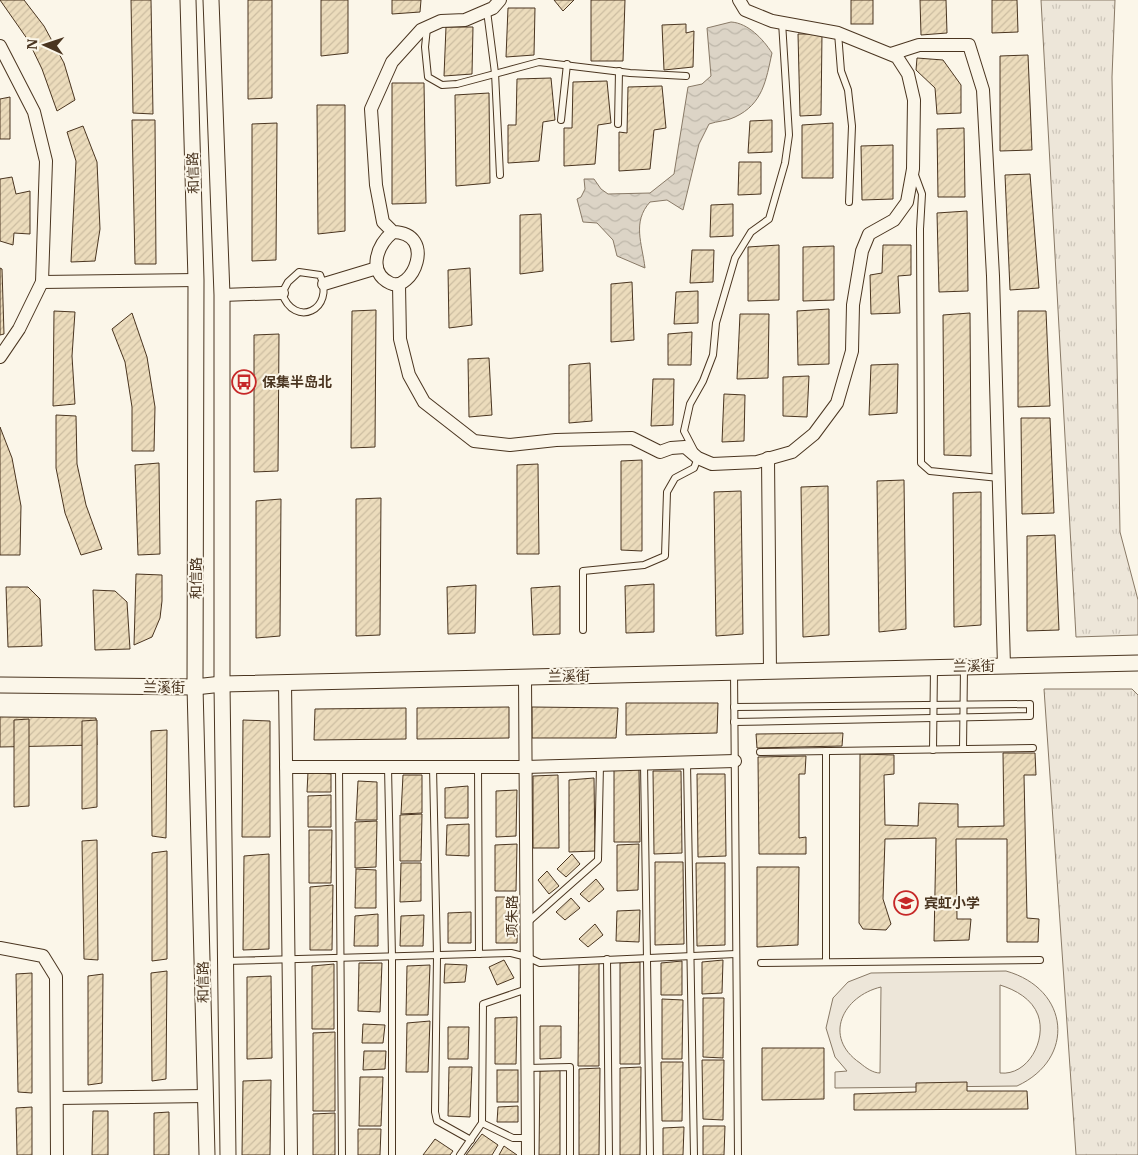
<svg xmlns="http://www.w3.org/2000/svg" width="1138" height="1155" font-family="'IBM Plex Serif','Noto Sans SC',serif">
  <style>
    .grass { fill: #ede6d9; stroke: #887966; fill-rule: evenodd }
    .park { fill: url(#park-tufts); stroke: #887966 }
    .water { fill: url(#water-waves); stroke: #887966 }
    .building { fill: url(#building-hatch); stroke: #4a3520 }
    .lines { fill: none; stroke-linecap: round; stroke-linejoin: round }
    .service-casing { stroke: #4a3520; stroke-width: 8 }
    .minor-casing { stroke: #4a3520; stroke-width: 14 }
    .tertiary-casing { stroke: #4a3520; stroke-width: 17 }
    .service { stroke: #fbf6e9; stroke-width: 6 }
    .minor { stroke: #fbf6e9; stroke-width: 12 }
    .tertiary { stroke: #fbf6e9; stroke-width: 15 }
    .labels { text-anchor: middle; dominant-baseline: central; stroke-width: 4; stroke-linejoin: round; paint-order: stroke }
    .street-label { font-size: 14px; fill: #4a3520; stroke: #fbf6e9 }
    .poi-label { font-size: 14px; font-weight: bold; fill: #4a3520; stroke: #fbf6e9; text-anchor: start }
  </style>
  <defs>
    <pattern id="park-tufts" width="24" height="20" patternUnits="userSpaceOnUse" patternTransform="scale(1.25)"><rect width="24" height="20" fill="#ede6d9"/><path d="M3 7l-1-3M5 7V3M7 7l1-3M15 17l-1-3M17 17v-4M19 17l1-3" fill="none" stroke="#cdc6ba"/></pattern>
    <pattern id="water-waves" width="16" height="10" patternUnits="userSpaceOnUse" patternTransform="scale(1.25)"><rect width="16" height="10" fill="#dcd4c6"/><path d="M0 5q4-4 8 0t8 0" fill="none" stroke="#beb7aa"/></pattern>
    <pattern id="building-hatch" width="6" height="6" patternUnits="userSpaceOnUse" patternTransform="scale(1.25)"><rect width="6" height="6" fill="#ecdcbc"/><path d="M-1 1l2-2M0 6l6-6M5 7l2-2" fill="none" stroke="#ccbda1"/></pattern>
  </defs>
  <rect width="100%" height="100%" fill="#fbf6e9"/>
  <path class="grass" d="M1006,971C1070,989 1076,1059 1017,1086L835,1088V1072L847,1071L835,1057L826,1028L833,998L848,982L871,973ZM1000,985C1016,990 1032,999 1038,1015C1047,1040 1028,1076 1000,1073ZM881,987L880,1073C873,1073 866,1068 860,1063C822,1037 843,996 881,987Z"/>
  <g class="park">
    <polygon points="1041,0 1115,0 1112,77 1120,532 1138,600 1138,635 1076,637"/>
    <polygon points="1044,689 1132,689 1138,695 1138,1155 1076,1155"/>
  </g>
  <path class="water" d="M731,22C748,23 763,39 772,53C766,80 763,104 735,117C728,121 717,121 709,124L699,144L683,210L667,200L650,202C632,222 642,243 645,268L617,256L613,240L597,223L583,222L577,199L581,197L585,189L584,179H594L601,189L608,194L650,193L674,174L688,87L702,84L711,76L707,28Z"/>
  <g class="building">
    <polygon points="0,0 24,0 44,26 64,63 75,100 57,111 42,69 28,40"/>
    <polygon points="131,0 151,0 153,114 133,113"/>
    <polygon points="248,0 272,0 272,98 248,99"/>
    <polygon points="321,0 348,0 348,53 321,56"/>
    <polygon points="392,0 421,0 420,12 392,14"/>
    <polygon points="554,0 574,0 563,11"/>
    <polygon points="591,0 625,0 623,61 591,61"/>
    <rect x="851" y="0" width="22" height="24"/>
    <polygon points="920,0 946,0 947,33 921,35"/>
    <polygon points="992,0 1017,0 1018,32 992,33"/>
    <polygon points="508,8 535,8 534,55 506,57"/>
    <polygon points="686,24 686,33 694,31 693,67 664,70 662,25"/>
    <polygon points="446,27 473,27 472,74 444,76"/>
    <polygon points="798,34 822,34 821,115 800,116"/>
    <polygon points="1028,55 1032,150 1000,151 1000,56"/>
    <polygon points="917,58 943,60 961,85 961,113 937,114 935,88 916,70"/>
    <polygon points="551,78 555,120 543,122 539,161 508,163 508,125 516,125 517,79"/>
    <polygon points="607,81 611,123 598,125 595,164 564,166 564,128 572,128 573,82"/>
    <polygon points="392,83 424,83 426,203 392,204"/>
    <polygon points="662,86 666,128 654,130 650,169 619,171 619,132 627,133 628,87"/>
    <polygon points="489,93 490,183 456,186 455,95"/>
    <polygon points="10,97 10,139 0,139 0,99"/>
    <polygon points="317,105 345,105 345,231 318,234"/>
    <polygon points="132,120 155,120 156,264 135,264"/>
    <polygon points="772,120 772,152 748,153 750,121"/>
    <polygon points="277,123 276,260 252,261 252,124"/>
    <polygon points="833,123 833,178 802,178 802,125"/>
    <polygon points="83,126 97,162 100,229 95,261 71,262 76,161 67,132"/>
    <polygon points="964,128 965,197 938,197 937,129"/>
    <polygon points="893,145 893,199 862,200 861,146"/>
    <polygon points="739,162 761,162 761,194 738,195"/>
    <polygon points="1030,174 1039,288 1010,290 1005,175"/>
    <polygon points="12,177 16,194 30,191 30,234 14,233 13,245 0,241 0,179"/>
    <polygon points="733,204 733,236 710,237 711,205"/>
    <polygon points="967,211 968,291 939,292 937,213"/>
    <polygon points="541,214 543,271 520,274 520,215"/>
    <polygon points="779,245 779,300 748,301 748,247"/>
    <polygon points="883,245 911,245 911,275 898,276 900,313 871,314 870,275 882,273"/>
    <polygon points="834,246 834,300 803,301 803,247"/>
    <polygon points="692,250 714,250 713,282 690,283"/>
    <polygon points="0,268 2,269 4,334 0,335"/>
    <polygon points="470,268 472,325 449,328 448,270"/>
    <polygon points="632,282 634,340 611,342 611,284"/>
    <polygon points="698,291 698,323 674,324 676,292"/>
    <polygon points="829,309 829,364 798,365 797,311"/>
    <polygon points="376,310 375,447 351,448 352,311"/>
    <polygon points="54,311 75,312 72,356 75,404 53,406"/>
    <polygon points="1018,311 1046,311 1050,406 1018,407"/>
    <polygon points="132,313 147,357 155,407 154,451 132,451 132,407 125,362 112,329"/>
    <polygon points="970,313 971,456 944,455 943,315"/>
    <polygon points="740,314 769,314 768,378 737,379"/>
    <polygon points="692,332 691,365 668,365 668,334"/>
    <polygon points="279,334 278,471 254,472 254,335"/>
    <polygon points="489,358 492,415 469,417 468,359"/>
    <polygon points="590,363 592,421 569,423 569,365"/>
    <polygon points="898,364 897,413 869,415 871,365"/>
    <polygon points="809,376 807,417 783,416 783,377"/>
    <polygon points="653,379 674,379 673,425 651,426"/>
    <polygon points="724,394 745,395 744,441 722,442"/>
    <polygon points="56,415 76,416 77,464 86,505 102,549 81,555 65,513 56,468"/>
    <polygon points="1021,418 1050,418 1054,513 1022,514"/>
    <polygon points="0,427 12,458 21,506 20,555 0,555"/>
    <polygon points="642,460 642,551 621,550 621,461"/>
    <polygon points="159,463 160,554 138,555 135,465"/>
    <polygon points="538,464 539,554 517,554 517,465"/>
    <polygon points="904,480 906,629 879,632 877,481"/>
    <polygon points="828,486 829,635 803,637 801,487"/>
    <polygon points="741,491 743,634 716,636 714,492"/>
    <polygon points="981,492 981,625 954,627 953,493"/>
    <polygon points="381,498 380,635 356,636 356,499"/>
    <polygon points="281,499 280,636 256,638 256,501"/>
    <polygon points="1055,535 1059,630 1027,631 1027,536"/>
    <polygon points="136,574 162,575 162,601 160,618 152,637 134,645"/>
    <polygon points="654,584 654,632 626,633 625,586"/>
    <polygon points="476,585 475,633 448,634 447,587"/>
    <polygon points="560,586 560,634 533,635 531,588"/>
    <polygon points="6,587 28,587 40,599 42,646 8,647"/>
    <polygon points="93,590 115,591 127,602 130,649 95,650"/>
    <polygon points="626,703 718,703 717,733 626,735"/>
    <polygon points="509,707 509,738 417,739 417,708"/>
    <polygon points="532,707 618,708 616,738 532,738"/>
    <polygon points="406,708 406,739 314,740 315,709"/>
    <polygon points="0,717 96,718 97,745 0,747"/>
    <polygon points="29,719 29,806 14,807 14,720"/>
    <polygon points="97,720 97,807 82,809 82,721"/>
    <polygon points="243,720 270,721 270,837 242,837"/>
    <polygon points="167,730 166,838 152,836 151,731"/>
    <polygon points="843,733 842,746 757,748 756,734"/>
    <polygon points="1003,753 1035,753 1036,775 1024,775 1027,918 1039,919 1038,942 1007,942 1007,839 956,839 957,919 971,919 969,940 934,941 936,838 885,839 883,899 891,924 886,930 863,929 859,923 860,754 894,755 894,774 884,775 885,825 918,826 919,803 958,804 958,827 1004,826"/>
    <polygon points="806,756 805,774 799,774 799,838 806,837 806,854 759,854 758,757"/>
    <polygon points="639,769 640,842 614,842 614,770"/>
    <polygon points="653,771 681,771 682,853 654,854"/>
    <polygon points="308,772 331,774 331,792 307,792"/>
    <polygon points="697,774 725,774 726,856 698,857"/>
    <polygon points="403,775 422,775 422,813 401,814"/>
    <polygon points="558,775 559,848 533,848 533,776"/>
    <polygon points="594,778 595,851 569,852 569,780"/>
    <polygon points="358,781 377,782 377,820 356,820"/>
    <polygon points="468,786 468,818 445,818 445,788"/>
    <polygon points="517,790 516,836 496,837 496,791"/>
    <polygon points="331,795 331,827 308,827 308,796"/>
    <polygon points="422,814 421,861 400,861 400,815"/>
    <polygon points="377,821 376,867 355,868 355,822"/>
    <polygon points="469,824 469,856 446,855 447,825"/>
    <polygon points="309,830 332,830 331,883 309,883"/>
    <polygon points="97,840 98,960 84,959 82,841"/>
    <polygon points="517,844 516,891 495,891 495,845"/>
    <polygon points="639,844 638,890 617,891 617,845"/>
    <polygon points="167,851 167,959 152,961 152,853"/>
    <polygon points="269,854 269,949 243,950 244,856"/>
    <polygon points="572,854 580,864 566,877 557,869"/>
    <polygon points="655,862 683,862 684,944 655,945"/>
    <polygon points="401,863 421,863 421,901 400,902"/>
    <polygon points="696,863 725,863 725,945 697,946"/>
    <polygon points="757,867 799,867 798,945 757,947"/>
    <polygon points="356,869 376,870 376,908 355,908"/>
    <polygon points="547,871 559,886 549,894 538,880"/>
    <polygon points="596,879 604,889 589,902 580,894"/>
    <polygon points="333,885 332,950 310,950 310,887"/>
    <polygon points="496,897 518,897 517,943 496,943"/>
    <polygon points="571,898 580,908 565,920 556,912"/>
    <polygon points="640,910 639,942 616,941 617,911"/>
    <polygon points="471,912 471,943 448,943 448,913"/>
    <polygon points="378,914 378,946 354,946 355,916"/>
    <polygon points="424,915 423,946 400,946 401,916"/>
    <polygon points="595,924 603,935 588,947 579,939"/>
    <polygon points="504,960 514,978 497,985 489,967"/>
    <polygon points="723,960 722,993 702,994 702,962"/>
    <polygon points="682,961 682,995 661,995 661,963"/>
    <polygon points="640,962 640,1064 620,1064 620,963"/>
    <polygon points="359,963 382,963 380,1012 358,1011"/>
    <polygon points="599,963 599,1066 578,1066 579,964"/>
    <polygon points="334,964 334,1029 312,1029 312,966"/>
    <polygon points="445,964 467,965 465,982 444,983"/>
    <polygon points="430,965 428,1015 406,1015 407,966"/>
    <polygon points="167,971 166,1079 152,1081 151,973"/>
    <polygon points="32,973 32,1093 18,1092 16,974"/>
    <polygon points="103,974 102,1083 88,1085 88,976"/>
    <polygon points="271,976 272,1058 247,1059 247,977"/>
    <polygon points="703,998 724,998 723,1058 703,1057"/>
    <polygon points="662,999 683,1000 682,1059 662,1059"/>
    <polygon points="517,1017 516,1064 495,1064 495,1018"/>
    <polygon points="430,1021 428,1072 406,1072 407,1023"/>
    <polygon points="363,1024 385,1025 383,1043 362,1043"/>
    <polygon points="540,1026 561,1026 561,1058 540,1059"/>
    <polygon points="448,1027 469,1027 468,1059 448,1059"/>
    <polygon points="335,1032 335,1111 313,1111 313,1033"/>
    <polygon points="762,1048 824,1048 824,1099 762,1100"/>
    <polygon points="364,1051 386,1051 385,1069 363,1070"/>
    <polygon points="702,1060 724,1060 723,1120 703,1119"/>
    <polygon points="661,1062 683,1062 682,1121 662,1121"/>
    <polygon points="449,1067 472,1067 470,1117 448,1116"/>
    <polygon points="641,1067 640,1155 620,1155 620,1068"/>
    <polygon points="600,1068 599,1155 579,1155 579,1069"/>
    <rect x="497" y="1070" width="21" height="32"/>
    <polygon points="560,1070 560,1155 539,1155 540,1071"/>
    <polygon points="360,1077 383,1077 381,1126 359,1126"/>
    <polygon points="271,1080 270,1155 242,1155 243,1081"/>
    <polygon points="967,1082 967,1091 1027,1091 1028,1109 854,1110 854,1094 916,1092 916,1083"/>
    <polygon points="518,1106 518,1122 497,1122 498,1107"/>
    <polygon points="32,1107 32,1155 17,1155 16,1108"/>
    <polygon points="93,1111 108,1111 108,1155 92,1155"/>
    <polygon points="169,1112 169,1155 154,1155 154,1113"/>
    <polygon points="335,1113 335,1155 313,1155 313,1114"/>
    <polygon points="703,1126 725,1126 724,1155 703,1155"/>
    <polygon points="684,1127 683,1155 663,1155 663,1128"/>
    <polygon points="358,1129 381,1129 380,1155 358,1155"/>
    <polygon points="482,1134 498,1145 492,1155 466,1155"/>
    <polygon points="435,1139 453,1151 450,1155 423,1155"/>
    <polygon points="504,1146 517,1155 499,1155"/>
  </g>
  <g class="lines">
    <g class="service-casing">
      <g id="service">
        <polyline points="487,11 495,73 500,175"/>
        <polyline points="427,28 425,47 428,77 442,85 457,84 539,62 630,73 686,76"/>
        <polyline points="838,33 841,71 848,90 852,126 849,202"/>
        <polyline points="561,120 567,64"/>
        <polyline points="618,124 619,71"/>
        <polyline points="915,175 922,194 920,229 921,463 930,471 999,478"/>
        <path d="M299,272L320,275C336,310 294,329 282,293L288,282Z"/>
        <polyline points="583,630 583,571 644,565 665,556 667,492 675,478 694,468 698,458 684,431 690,404 703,381 713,355 716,323 735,258 751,232 769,219 785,163 789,135 782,22"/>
        <polyline points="734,672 738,1155"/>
        <polyline points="734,707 1030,704 1030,716 734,722"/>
        <polyline points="963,749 964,668"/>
        <polyline points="933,750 934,668"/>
        <polyline points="826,751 826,962"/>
        <polyline points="760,752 1033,748"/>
        <polyline points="687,763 694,1155"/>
        <polyline points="644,764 650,1155"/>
        <polyline points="339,767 342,1155"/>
        <polyline points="388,767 392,957 392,1155"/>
        <polyline points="433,767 437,956 435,1112 437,1121 471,1140"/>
        <polyline points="478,767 479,954"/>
        <polyline points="528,922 598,860 600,765"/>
        <polyline points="607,959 609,1155"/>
        <polyline points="225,961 511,953 527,957 540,963 736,954"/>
        <polyline points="761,963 1040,960"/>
        <polyline points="527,1068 570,1067 570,1155"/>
        <polyline points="482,1123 513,1138 528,1138"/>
        <polyline points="460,1155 482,1123 483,1004 527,989"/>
      </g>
    </g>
    <g class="minor-casing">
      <g id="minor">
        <polyline points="0,46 34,112 46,161 42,282 19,329 0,357"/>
        <polyline points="891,54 919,45 969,45 983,90 993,276 1004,666"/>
        <path d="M393,232C377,245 367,272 390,283C412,294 438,233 393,232L383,222L376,185L371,109L392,62L421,30L441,21L465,20L493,8L500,0"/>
        <polyline points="42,282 196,280"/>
        <polyline points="324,284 377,268"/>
        <polyline points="399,285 400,339 409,375 424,402 474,441 510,445 556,440 632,438 660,452 671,448 685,447 698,458 712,464 757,462 792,452 814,434 837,403 852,351 853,305 862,251 869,234 894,220 907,202 913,169 914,100 908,74 897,57 838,33 772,21 745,10 739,0"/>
        <polyline points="222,295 282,293"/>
        <polyline points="768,458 770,671"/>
        <polyline points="525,677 528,1155"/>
        <polyline points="285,683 291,1155"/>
        <polyline points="286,767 525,767 735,761"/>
        <polyline points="0,948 43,956 56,977 57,1155"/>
        <polyline points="58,1098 206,1096"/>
      </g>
    </g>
    <g class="tertiary-casing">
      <g id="tertiary">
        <polyline points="188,0 196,280 195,687 207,1155"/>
        <polyline points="211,0 222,295 222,684 228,1155"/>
        <polyline points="0,685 195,687 222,684 1138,663"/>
      </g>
    </g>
    <use href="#service" class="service"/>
    <use href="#minor" class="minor"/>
    <use href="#tertiary" class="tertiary"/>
  </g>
  <defs>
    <g id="bus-ring" transform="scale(1.25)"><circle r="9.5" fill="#fbf6e9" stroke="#c62828" stroke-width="1.5"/><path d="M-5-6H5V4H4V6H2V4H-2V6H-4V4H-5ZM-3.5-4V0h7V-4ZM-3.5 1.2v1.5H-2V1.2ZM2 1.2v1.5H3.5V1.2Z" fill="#c62828"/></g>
    <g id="school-ring" transform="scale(1.25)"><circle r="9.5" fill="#fbf6e9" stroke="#c62828" stroke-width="1.5"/><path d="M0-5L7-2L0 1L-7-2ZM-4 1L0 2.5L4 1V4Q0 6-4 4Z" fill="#c62828"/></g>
  </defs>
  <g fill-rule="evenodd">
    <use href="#bus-ring" x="244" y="382"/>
    <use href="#school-ring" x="906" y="903"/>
  </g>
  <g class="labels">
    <g class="street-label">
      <text transform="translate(193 173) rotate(-92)">和信路</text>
      <text transform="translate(196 578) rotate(-90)">和信路</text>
      <text transform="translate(974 666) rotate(-1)">兰溪街</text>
      <text transform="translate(569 676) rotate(-1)">兰溪街</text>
      <text transform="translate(164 687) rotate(1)">兰溪街</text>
      <text transform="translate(512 916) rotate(-90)">项朱路</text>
      <text transform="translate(203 982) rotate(-91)">和信路</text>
    </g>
    <g class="poi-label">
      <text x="262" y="382">保集半岛北</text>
      <text x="924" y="903">宾虹小学</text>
    </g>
  </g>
  <g transform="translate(45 45) rotate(273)" stroke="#fbf6e9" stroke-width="4" paint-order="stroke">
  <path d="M0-4L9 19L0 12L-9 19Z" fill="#4a3520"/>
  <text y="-8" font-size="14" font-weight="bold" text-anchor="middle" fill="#4a3520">N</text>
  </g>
</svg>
